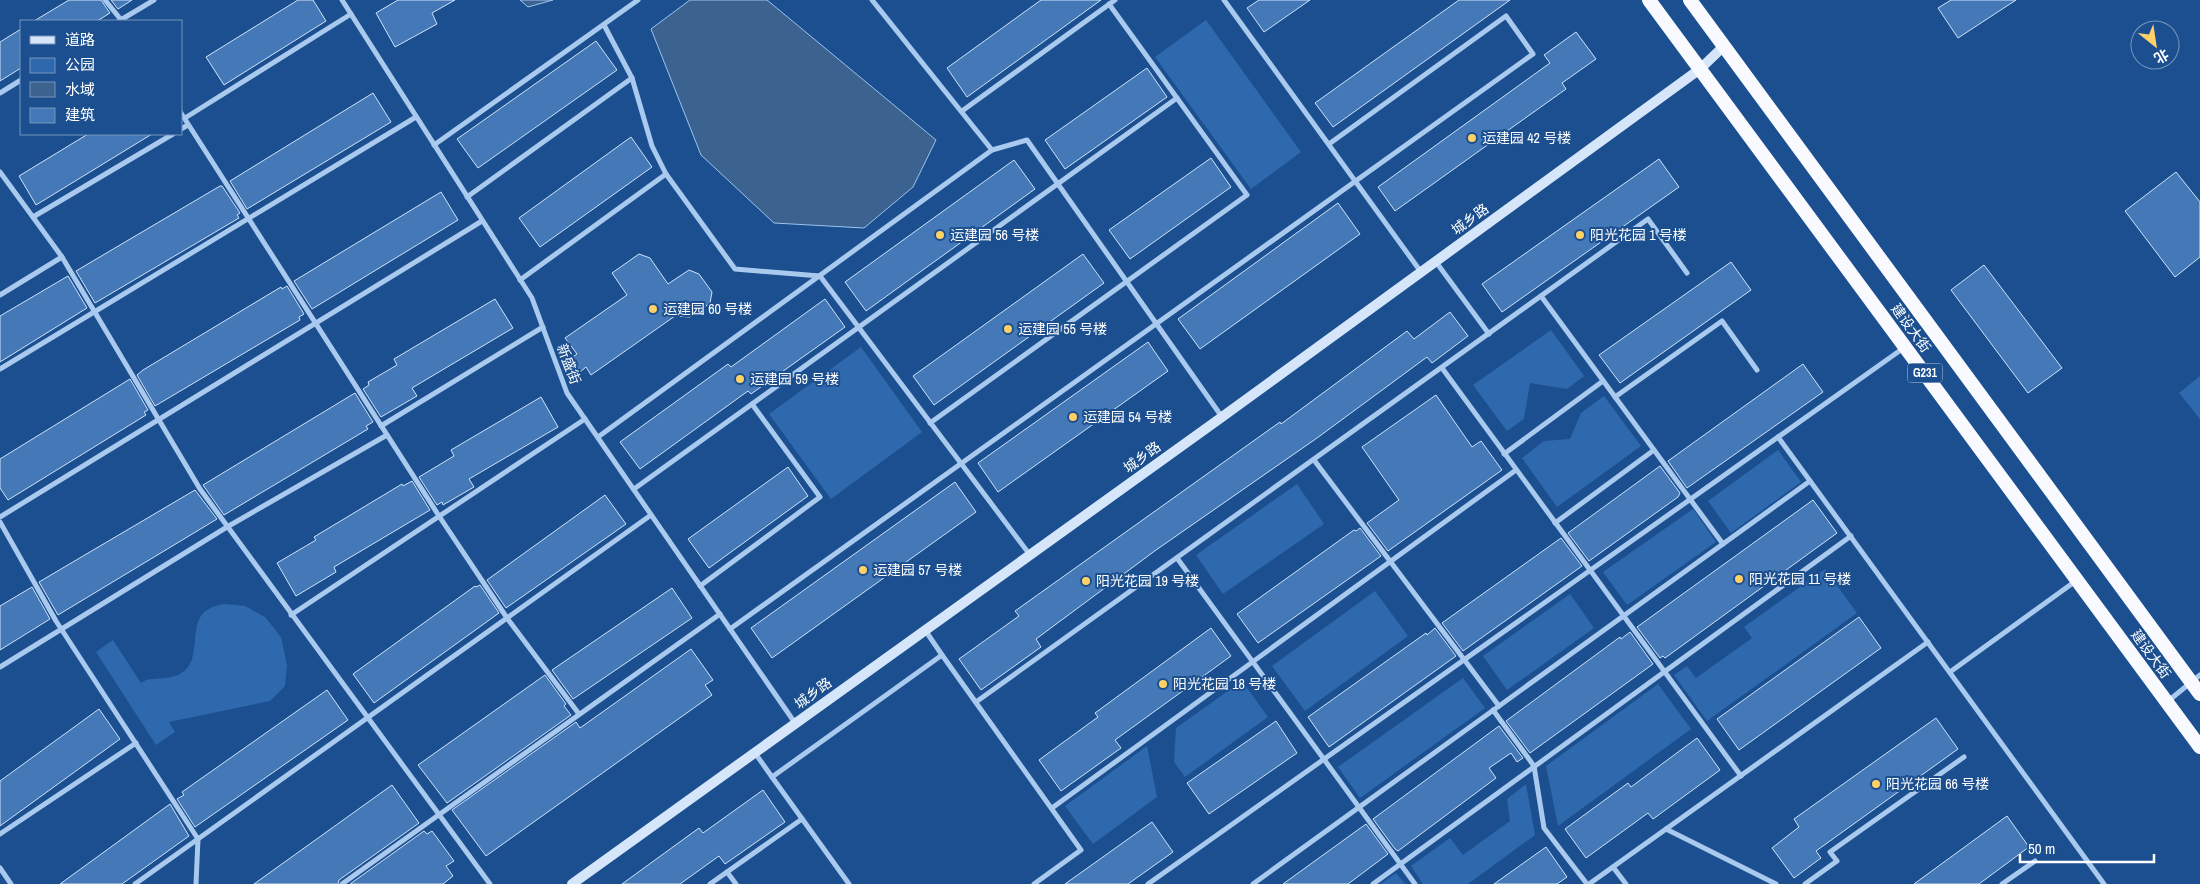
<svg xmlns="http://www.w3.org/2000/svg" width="2200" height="884" font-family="'Archivo Narrow','Noto Sans SC',sans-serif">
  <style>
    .green { fill: #2e69ad }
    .water { fill: #3c6290; stroke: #9cc4f0 }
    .building { fill: #4478b7; stroke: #cfe3fa }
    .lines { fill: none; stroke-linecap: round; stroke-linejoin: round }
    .minor { stroke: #a9c9ee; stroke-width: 5 }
    .secondary { stroke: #d6e6fa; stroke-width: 10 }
    .trunk { stroke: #f8faff; stroke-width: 14 }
    .poi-dot { fill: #ffd166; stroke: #1b4f8f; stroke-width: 2 }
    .labels { text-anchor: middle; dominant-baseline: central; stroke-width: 4; stroke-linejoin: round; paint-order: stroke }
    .shield { fill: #1b4f8f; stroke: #bbcadd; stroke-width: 1 }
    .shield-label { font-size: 12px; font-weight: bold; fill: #fff }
    .poi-label { font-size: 14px; fill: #fff; stroke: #1b4f8f; text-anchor: start }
    .street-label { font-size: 14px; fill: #fff; stroke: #1b4f8f }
  </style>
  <rect width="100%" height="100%" fill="#1b4f8f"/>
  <g class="green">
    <polygon points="1206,20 1301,152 1251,189 1155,57"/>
    <polygon points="1551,330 1584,376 1567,389 1530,383 1524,419 1507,431 1473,385"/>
    <polygon points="861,347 922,432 831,499 769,414"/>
    <polygon points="2200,376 2200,419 2179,393"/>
    <polygon points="1604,396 1641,446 1557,507 1522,458 1544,441 1570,439 1581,413"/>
    <polygon points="1778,450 1801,482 1731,533 1708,501"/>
    <polygon points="1297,484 1324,524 1223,594 1196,555"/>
    <polygon points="1693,509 1716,542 1627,605 1603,572"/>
    <polygon points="1825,569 1857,613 1707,721 1674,675 1687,666 1696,678 1752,638 1744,627"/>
    <polygon points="1375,591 1408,636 1305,711 1272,666"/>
    <polygon points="1570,594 1594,628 1507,690 1483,656"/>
    <path d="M224,604L245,606L265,617L281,637L287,665L285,686L270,701L169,722L175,732L156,745L96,652L113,640L141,683L146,680C155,678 172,679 180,674C205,661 185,621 209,609C213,606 219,605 224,604Z"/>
    <polygon points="1463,678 1485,708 1360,798 1338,767"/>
    <polygon points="1242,681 1268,717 1185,777 1174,762 1176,728"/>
    <polygon points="1658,684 1691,729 1558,826 1546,766"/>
    <polygon points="1147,746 1157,797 1093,844 1065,806"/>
    <polygon points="1526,784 1535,835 1468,884 1423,884 1411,866 1450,838 1463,855 1510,821 1507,799"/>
    <polygon points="1396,873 1405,884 1381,884"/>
  </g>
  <g class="water">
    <polygon points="520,0 553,0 528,7"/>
    <polygon points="690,0 767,0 936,140 913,187 864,228 774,223 701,155 651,29"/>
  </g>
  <g class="building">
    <polygon points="69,0 101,0 110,13 97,21 34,21"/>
    <polygon points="111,0 132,0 118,9"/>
    <polygon points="298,0 313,0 326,21 224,85 206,57"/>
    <polygon points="398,0 455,0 432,13 437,24 395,47 376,13"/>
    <polygon points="1041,0 1101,0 967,97 947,68"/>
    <polygon points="1259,0 1310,0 1264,32 1247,8"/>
    <polygon points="1459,0 1510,0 1333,127 1315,103"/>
    <polygon points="1951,0 2016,0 1958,38 1938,8"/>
    <polygon points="21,29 21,68 0,81 0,42"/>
    <polygon points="1576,32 1596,59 1562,83 1566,89 1395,211 1378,187 1550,63 1544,55"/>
    <polygon points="596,41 617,70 478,168 457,139"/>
    <polygon points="1147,68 1167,97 1065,169 1045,140"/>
    <polygon points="373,93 391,122 247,209 230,181"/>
    <polygon points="88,134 152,134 36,205 19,176"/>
    <polygon points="631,137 652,167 540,247 519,218"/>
    <polygon points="1211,158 1231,187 1130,259 1109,230"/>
    <polygon points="1659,159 1679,187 1502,312 1482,284"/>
    <polygon points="1014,160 1035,189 866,311 845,282"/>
    <polygon points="2176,172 2200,202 2200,257 2175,277 2125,211"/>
    <polygon points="220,186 222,186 240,213 237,215 239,218 95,303 76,271"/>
    <polygon points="441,192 458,220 312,309 294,281"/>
    <polygon points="1338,203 1360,234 1200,349 1178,319"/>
    <polygon points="639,254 650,258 668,284 689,270 699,274 712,292 710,303 690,317 675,316 591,375 586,367 580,372 571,358 577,354 565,338 627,295 612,273"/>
    <polygon points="1083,254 1104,283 934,405 913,376"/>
    <polygon points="1731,262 1751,290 1620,383 1599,355"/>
    <polygon points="1984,265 2062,368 2028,393 1951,290"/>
    <polygon points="68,276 87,308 0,362 0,316"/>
    <polygon points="287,286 304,314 299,317 300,320 155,406 137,375 143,370 281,287 282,289"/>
    <polygon points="495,299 513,328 412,388 417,396 381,417 363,389 369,385 368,382 397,365 394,359"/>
    <polygon points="825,299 845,327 751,394 748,391 640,469 620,442 728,364 731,367"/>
    <polygon points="1450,312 1468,336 1432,363 1427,357 1317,438 1156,550 1036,639 1041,647 981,690 959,659 1019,616 1015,611 1280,422 1281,424 1407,331 1414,339"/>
    <polygon points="1148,342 1168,371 998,492 978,463"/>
    <polygon points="1803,364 1823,392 1687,488 1668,461"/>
    <polygon points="130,379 148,410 144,412 146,415 8,500 0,488 0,459"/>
    <polygon points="355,393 373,422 366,426 368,429 224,515 203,485"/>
    <polygon points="1436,395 1472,447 1481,441 1502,470 1388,551 1367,523 1399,500 1362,447"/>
    <polygon points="541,397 558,427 469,479 474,487 443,505 442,502 437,505 419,477 454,456 451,450"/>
    <polygon points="1660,466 1680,493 1678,497 1589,561 1568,533"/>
    <polygon points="788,467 808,496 709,568 688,539"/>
    <polygon points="412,481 430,510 334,567 336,572 296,596 277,563 316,540 314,537 402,484 403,486"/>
    <polygon points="955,482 976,512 772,658 751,628"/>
    <polygon points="195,490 217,519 58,615 39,582"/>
    <polygon points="605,495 626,524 506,608 487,580"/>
    <polygon points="1813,500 1837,533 1665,658 1663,656 1660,658 1637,627"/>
    <polygon points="1360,528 1381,556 1258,643 1237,614 1354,530 1356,531"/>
    <polygon points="1561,538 1582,566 1463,651 1442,623"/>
    <polygon points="480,585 499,613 374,703 353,674 475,586 476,587"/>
    <polygon points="32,587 50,619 0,650 0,606"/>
    <polygon points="672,588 692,618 573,699 552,670"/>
    <polygon points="1859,617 1881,648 1739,750 1717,719"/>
    <polygon points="1211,628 1231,656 1115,740 1121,748 1061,791 1039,760 1098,717 1095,713"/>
    <polygon points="1435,628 1456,656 1329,747 1308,717 1426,633 1427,635"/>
    <polygon points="1630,632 1653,664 1530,753 1506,721 1620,637 1621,639"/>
    <polygon points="691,649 713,680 705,685 712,695 486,856 452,810 576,722 580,728"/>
    <polygon points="545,675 566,704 564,706 571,715 447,803 418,765"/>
    <polygon points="327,690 348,720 195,827 177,799 184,795 182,792"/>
    <polygon points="99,709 120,739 0,826 0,781"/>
    <polygon points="1936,718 1958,749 1816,851 1821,858 1794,878 1772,848 1799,827 1794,819"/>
    <polygon points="1276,721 1297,753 1209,814 1187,783"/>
    <polygon points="1499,726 1523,758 1517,762 1511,753 1489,768 1496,778 1398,851 1395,849 1373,819"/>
    <polygon points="1697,738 1720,770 1653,819 1648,813 1586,858 1565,829 1628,783 1631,787"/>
    <polygon points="392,785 419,823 339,880 338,884 254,884"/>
    <polygon points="763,790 785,822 725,864 719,856 680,884 622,884 699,828 703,833"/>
    <polygon points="170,804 189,836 122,884 60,884"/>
    <polygon points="2007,816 2029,847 1979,884 1914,884"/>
    <polygon points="1152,822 1173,852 1128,884 1065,884"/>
    <polygon points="1366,824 1388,854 1348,884 1283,884"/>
    <polygon points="424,831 427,834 432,831 454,861 446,866 453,876 443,884 350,884"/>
    <polygon points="1546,847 1567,877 1557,884 1494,884"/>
  </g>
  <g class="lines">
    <g class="minor">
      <polyline points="105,0 122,21"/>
      <polyline points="342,0 532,298 567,393 795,723"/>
      <polyline points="872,0 992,150 1027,140 1222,417"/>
      <polyline points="1224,0 1421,272"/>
      <polyline points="119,21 154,0"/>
      <polyline points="604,25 632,78 652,146 666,174 735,269 820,276 1030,555"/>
      <polyline points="0,93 21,80"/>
      <polyline points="962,111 1115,0"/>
      <polyline points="181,113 439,516 507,618 579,714"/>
      <polyline points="185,118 351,14"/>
      <polyline points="181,129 188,125"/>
      <polyline points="434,145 638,0"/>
      <polyline points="0,172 62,257 200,489 490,884"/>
      <polyline points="467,197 632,78"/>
      <polyline points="33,217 173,134"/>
      <polyline points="1436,262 1489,334"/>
      <polyline points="520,280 666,174"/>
      <polyline points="0,295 62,257"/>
      <polyline points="1541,296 1723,544"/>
      <polyline points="1442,368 1741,776"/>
      <polyline points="0,369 416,117"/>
      <polyline points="1615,397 1722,321 1757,370"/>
      <polyline points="930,423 1247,195 1109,4"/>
      <polyline points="381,426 543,327"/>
      <polyline points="598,437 992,150"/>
      <polyline points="1778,437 2104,884"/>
      <polyline points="1504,454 1603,381"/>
      <polyline points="1314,460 1499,706"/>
      <polyline points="634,489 1177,98"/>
      <polyline points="0,517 482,221"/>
      <polyline points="0,522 56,621 198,839 196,884"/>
      <polyline points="1555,523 1654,450"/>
      <polyline points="1177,558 1415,884"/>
      <polyline points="700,586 820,497 752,404"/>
      <polyline points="291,615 585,419"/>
      <polyline points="730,629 1533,54 1506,16 1329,144"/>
      <polyline points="925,630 942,655"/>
      <polyline points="0,667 227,527 387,435"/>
      <polyline points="1950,672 2077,580"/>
      <polyline points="976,702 1648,219 1687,273"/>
      <polyline points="2167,702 2200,675"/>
      <polyline points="1493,710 1534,766 1544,828 1587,884"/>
      <polyline points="755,753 772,777"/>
      <polyline points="1052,808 1516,470"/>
      <polyline points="1666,829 1776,884"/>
      <polyline points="0,834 136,743"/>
      <polyline points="1613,867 1626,884"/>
      <polyline points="0,868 11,884"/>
      <polyline points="727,872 736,884"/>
      <polyline points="135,884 651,515"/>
      <polyline points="342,884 720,614"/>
      <polyline points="710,884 802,819"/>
      <polyline points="849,884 772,777 942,655 1081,850 1034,884"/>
      <polyline points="1148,884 1905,347"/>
      <polyline points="1253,884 1810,481"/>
      <polyline points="1373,884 1851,536"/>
      <polyline points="1589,884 1928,642"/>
      <polyline points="1805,884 1837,861 1830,852 1964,757"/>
      <polyline points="2002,884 2035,861"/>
    </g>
    <polyline class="secondary" points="572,884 1222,417 1700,69 1724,46"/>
    <g class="trunk">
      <polyline points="1649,0 2200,747"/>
      <polyline points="1690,0 2200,694"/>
    </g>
  </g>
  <g class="poi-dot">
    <circle cx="1472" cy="138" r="5"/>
    <circle cx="940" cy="235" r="5"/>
    <circle cx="1580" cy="235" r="5"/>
    <circle cx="653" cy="309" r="5"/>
    <circle cx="1008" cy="329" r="5"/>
    <circle cx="740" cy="379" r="5"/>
    <circle cx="1073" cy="417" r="5"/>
    <circle cx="863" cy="570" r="5"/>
    <circle cx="1739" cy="579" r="5"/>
    <circle cx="1086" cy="581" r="5"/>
    <circle cx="1163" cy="684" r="5"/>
    <circle cx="1876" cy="784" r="5"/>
  </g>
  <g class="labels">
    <rect class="shield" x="1907.5" y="363.5" width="35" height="19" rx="4"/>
    <g class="shield-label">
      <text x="1925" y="373">G231</text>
    </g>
    <g class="poi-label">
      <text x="1482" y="138">运建园 42 号楼</text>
      <text x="950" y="235">运建园 56 号楼</text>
      <text x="1590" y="235">阳光花园 1 号楼</text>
      <text x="663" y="309">运建园 60 号楼</text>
      <text x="1018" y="329">运建园 55 号楼</text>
      <text x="750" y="379">运建园 59 号楼</text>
      <text x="1083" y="417">运建园 54 号楼</text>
      <text x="873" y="570">运建园 57 号楼</text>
      <text x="1749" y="579">阳光花园 11 号楼</text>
      <text x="1096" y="581">阳光花园 19 号楼</text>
      <text x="1173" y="684">阳光花园 18 号楼</text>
      <text x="1886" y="784">阳光花园 66 号楼</text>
    </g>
    <g class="street-label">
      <text transform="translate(1470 219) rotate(-36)">城乡路</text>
      <text transform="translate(1911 328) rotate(54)">建设大街</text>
      <text transform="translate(569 364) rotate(69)">新盛街</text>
      <text transform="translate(1142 457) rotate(-36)">城乡路</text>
      <text transform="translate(2151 654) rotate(54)">建设大街</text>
      <text transform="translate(813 693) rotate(-36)">城乡路</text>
    </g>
  </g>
  <rect x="20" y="20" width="162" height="115" fill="#1b4f8f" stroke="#7695bc"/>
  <rect x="30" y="36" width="25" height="8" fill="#d6e6fa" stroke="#7695bc"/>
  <text x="65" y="45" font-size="15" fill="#ffffff">道路</text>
  <rect x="30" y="58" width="25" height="15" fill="#2e69ad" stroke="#7695bc"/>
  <text x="65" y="70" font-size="15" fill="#ffffff">公园</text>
  <rect x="30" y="82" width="25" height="15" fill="#3c6290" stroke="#7695bc"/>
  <text x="65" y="95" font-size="15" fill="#ffffff">水域</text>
  <rect x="30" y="108" width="25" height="15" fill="#4478b7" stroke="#7695bc"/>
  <text x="65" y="120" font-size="15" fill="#ffffff">建筑</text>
  <g transform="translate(2155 45) rotate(150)"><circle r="24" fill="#1b4f8f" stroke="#7695bc"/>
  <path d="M0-4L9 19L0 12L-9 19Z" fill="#ffd166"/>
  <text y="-8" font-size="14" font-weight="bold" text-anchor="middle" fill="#ffffff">北</text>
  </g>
  <path d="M2020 854v8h134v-8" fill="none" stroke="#ffffff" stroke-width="2.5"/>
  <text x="2028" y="854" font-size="15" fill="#ffffff" stroke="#1b4f8f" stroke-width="4" paint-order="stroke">50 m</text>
</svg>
